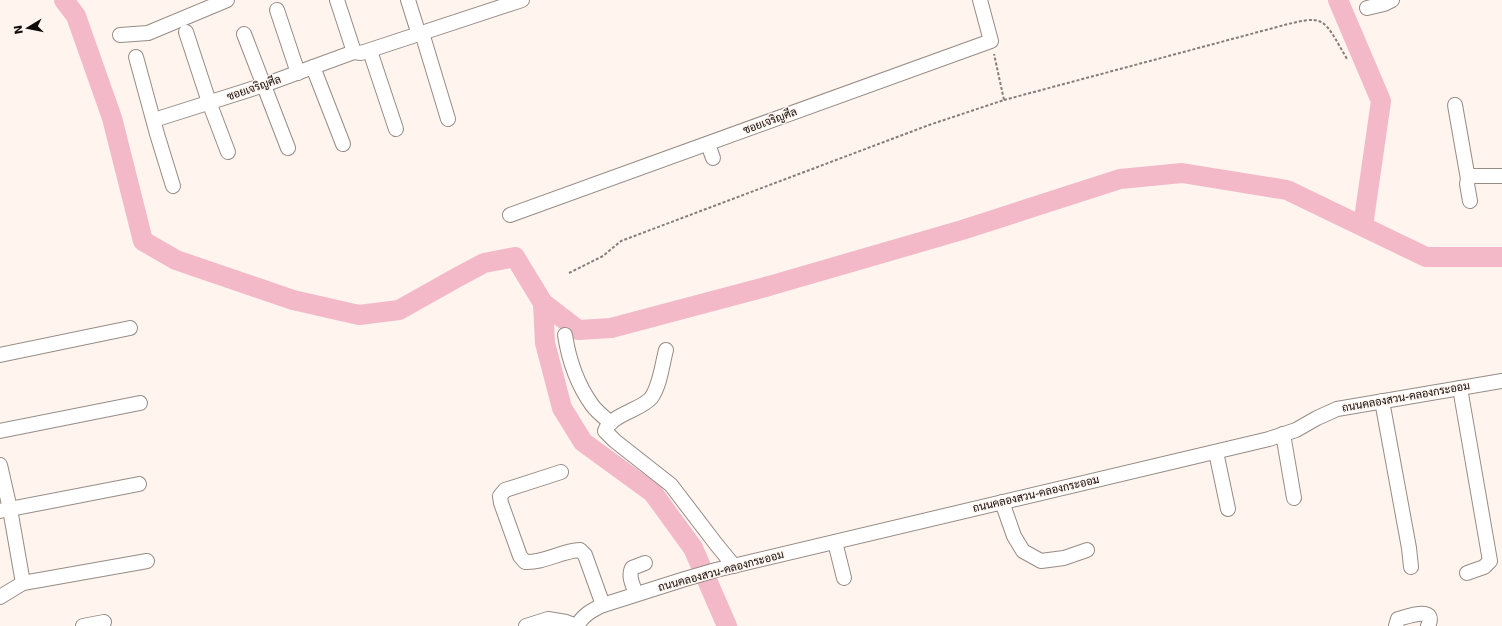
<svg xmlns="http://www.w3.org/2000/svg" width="1502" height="626" font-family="'DejaVu Sans',Sarabun,sans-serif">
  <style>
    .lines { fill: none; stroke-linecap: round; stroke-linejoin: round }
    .river { stroke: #f3b9c9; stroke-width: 20 }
    .minor-casing { stroke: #968c86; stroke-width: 16 }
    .path { stroke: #847d79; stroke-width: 2; stroke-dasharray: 3 2; stroke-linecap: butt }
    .minor { stroke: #fff; stroke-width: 14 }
    .labels { text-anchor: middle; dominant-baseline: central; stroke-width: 3; stroke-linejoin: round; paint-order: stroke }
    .street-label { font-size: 11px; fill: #0e0b09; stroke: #fff4ee }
  </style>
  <rect width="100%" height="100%" fill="#fff4ee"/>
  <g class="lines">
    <g class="river">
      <polyline points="64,0 76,16 112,118 143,241 176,260 293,300 359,315 399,310 456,278 484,263 515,257 543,303 578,330 611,328 769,286 962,230 1120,179 1182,173 1287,190 1426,257 1502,257"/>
      <polyline points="1338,0 1381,101 1363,226"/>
      <polyline points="543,303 545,343 562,408 583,442 653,493 693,548 727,626"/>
    </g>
    <g class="minor-casing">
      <g id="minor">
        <polyline points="337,0 354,52 361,53 522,0"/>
        <polyline points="408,0 419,35"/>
        <polyline points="1367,8 1384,4 1392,0"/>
        <polyline points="277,10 298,73"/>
        <polyline points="186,32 209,102 228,152"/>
        <polyline points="422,33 448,119"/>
        <polyline points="244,34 288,148"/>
        <polyline points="120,35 148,33 227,0"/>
        <polyline points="370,51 396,129"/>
        <polyline points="136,57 157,134 173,186"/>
        <polyline points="313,67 343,144"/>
        <polyline points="1455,105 1468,179"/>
        <polyline points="154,120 264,85 354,52"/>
        <polyline points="708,144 713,158"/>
        <polyline points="1470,201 1467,184 1468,179 1472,176 1502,176"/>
        <polyline points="510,215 991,41 980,0"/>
        <path d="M565,335C569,361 577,384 592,405C597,412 605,418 611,423"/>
        <path d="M666,350C662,365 660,386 651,398C641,410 610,415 605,431L615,441L671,485L716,544L734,566"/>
        <polyline points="0,355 130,328"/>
        <polyline points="1460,388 1490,561 1484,567 1467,573"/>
        <polyline points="1382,401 1409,548 1411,567"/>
        <polyline points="0,431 140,403"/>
        <polyline points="1283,434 1294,498"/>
        <polyline points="1216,452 1228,509"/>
        <polyline points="0,465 10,509 23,583"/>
        <path d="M561,472L505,490L500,496L501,503L520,556L525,562C544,563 561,551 580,550L585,555L603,605"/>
        <polyline points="1002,502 1014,536 1023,551 1041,561 1064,558 1087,550"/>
        <polyline points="0,511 139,484"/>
        <polyline points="835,542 844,578"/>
        <path d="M636,594C633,585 628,577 632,568L645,563"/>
        <polyline points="0,597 23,583 147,561"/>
        <polyline points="83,626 104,622"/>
        <polyline points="526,626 548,619 566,622 576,626"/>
        <path d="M577,626C583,615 592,610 603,605L685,579L716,570L1269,439L1296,430L1317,418L1337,409L1502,381"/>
        <path d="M1396,626L1398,619C1406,617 1438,605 1428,626"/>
      </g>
    </g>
    <g class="path">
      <path d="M1004,100L1277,27C1326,14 1322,16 1347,59"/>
      <polyline points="569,273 603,256 621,241 929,125 1004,100 994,54"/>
    </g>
    <use href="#minor" class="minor"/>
  </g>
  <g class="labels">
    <g class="street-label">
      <text transform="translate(254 88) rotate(-19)">ซอยเจริญศีล</text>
      <text transform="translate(770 121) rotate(-20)">ซอยเจริญศีล</text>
      <text transform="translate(1406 397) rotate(-10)">ถนนคลองสวน-คลองกระออม</text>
      <text transform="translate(1036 494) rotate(-13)">ถนนคลองสวน-คลองกระออม</text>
      <text transform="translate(721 571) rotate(-15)">ถนนคลองสวน-คลองกระออม</text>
    </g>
  </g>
  <g transform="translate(28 28) rotate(260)" stroke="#fff4ee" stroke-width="3" paint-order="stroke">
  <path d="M0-3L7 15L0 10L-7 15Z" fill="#0e0b09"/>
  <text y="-6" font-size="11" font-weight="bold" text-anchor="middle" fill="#0e0b09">N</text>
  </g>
</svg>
